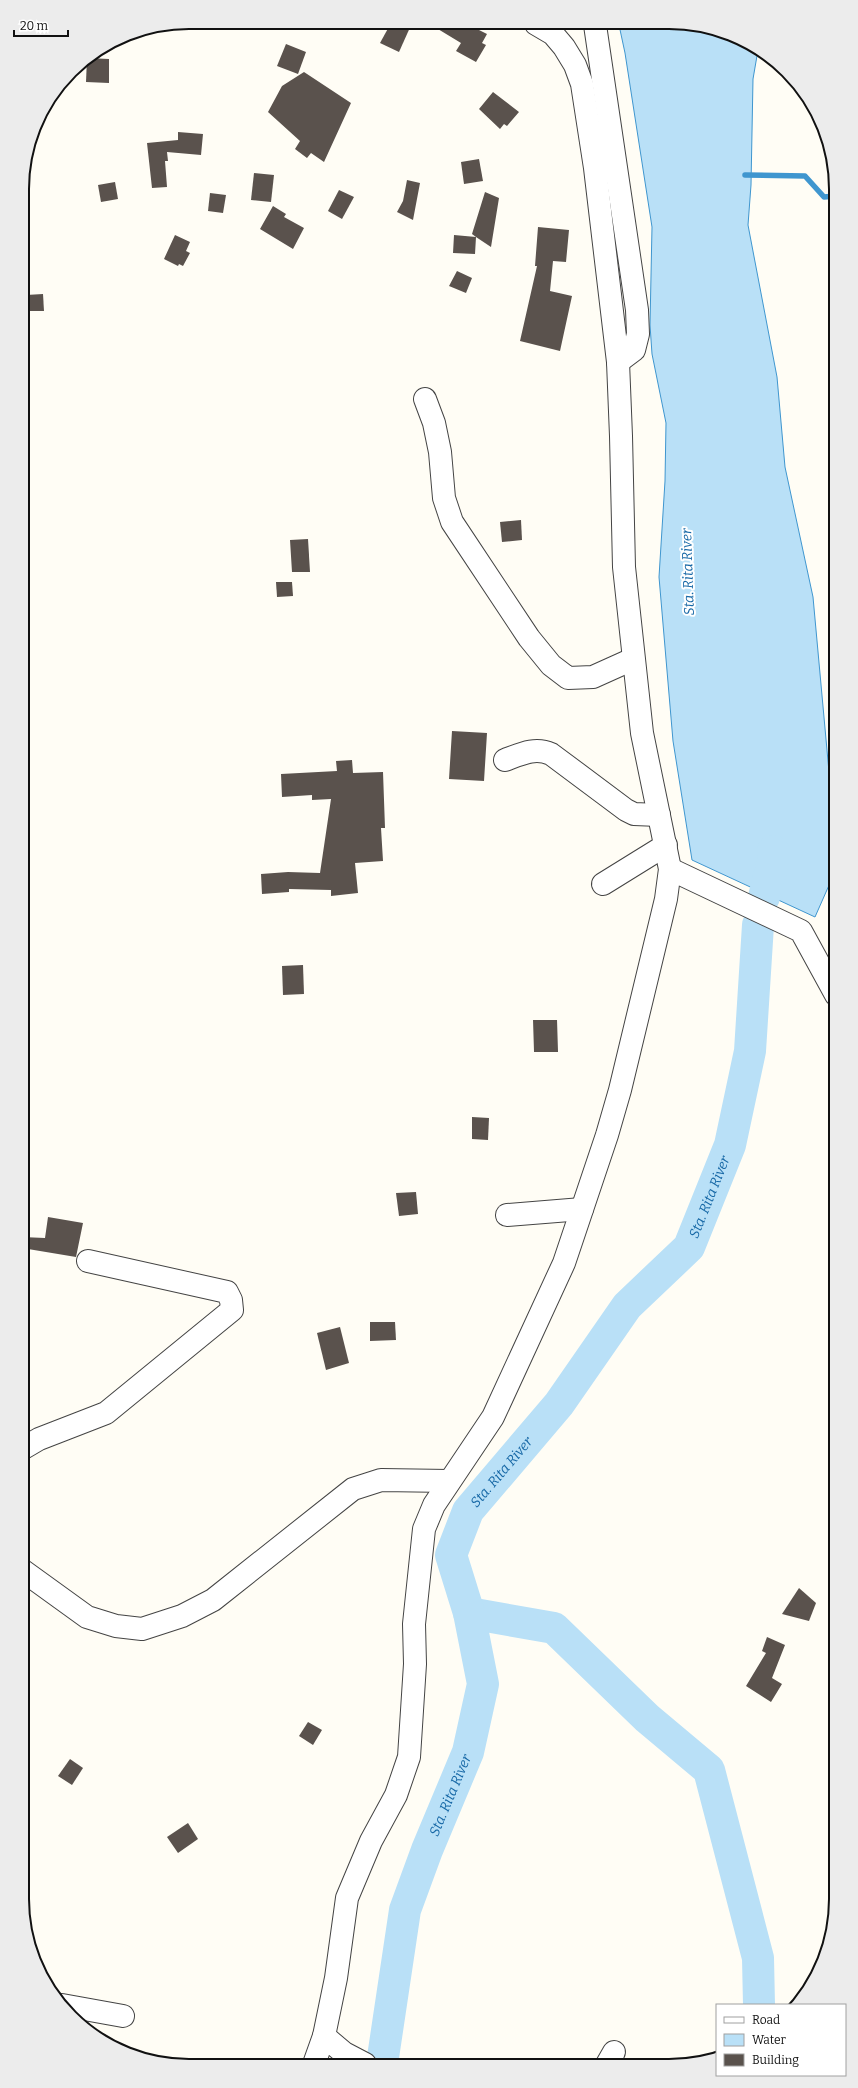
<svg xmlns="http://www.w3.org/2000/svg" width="858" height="2088" font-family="Bitter,serif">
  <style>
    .water { fill: #b9e0f7; stroke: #3f96cf }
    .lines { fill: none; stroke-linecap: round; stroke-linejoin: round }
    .stream { stroke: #3f96cf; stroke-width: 5.5 }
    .river { stroke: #b9e0f7; stroke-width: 32 }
    .building { fill: #5a524d }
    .minor-casing { stroke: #444; stroke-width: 24 }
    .minor { stroke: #fff; stroke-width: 22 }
    .labels { text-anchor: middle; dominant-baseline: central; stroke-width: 4; stroke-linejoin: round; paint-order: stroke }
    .water-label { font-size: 14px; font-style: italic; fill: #1768a6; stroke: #fff }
    .rim { fill: none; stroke: #111; stroke-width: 2 }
  </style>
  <rect width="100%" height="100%" fill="#fffdf5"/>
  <polygon class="water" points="619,25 701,25 743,39 758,50 753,79 751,185 748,225 777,377 785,467 813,597 829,772 830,883 815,917 692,860 673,741 659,577 665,481 666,423 652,354 650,325 652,227 625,53"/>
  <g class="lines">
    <polyline class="stream" points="745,175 805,176 824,197 836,196"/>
    <g class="river">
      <polyline points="764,897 775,854 773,851"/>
      <polyline points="469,1613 554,1628 647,1718 709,1770 758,1958 759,2005"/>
      <path id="s1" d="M382,2064L405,1910L427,1850L468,1752L483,1684L469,1613L451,1555L468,1511L559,1404L627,1306L689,1247L730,1145L750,1051L758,925"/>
    </g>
  </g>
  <g class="building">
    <polygon points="391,23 412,23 399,52 380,43"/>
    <polygon points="428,23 467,24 487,34 482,43 486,45 476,62 456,51 461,43"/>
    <polygon points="286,44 306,52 298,74 277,66"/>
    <polygon points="87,58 109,59 109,83 86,82"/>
    <polygon points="304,72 351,103 324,162 311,153 307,158 295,149 300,141 268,112 282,86"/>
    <polygon points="493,92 519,112 507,126 504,124 500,129 479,109"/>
    <polygon points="178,132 203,134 201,155 167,152 168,161 165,161 167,187 152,188 147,143 178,140"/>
    <polygon points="479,159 483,181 464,184 461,162"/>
    <polygon points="254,173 274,175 271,202 251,200"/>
    <polygon points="407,180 420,183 413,220 397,212 403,201"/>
    <polygon points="115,182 118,199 101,202 98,185"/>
    <polygon points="339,190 354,197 342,219 328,211"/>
    <polygon points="485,192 499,198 491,247 476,237 475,254 453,253 454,235 476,237 472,234"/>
    <polygon points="210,193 226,195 223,213 208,211"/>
    <polygon points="273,206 286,214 284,217 304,228 293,249 260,229"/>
    <polygon points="538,227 569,230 566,262 553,261 550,291 572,296 560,351 520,341 537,266 535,266"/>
    <polygon points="175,235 190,242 186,251 190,253 183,266 179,264 178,266 164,259"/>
    <polygon points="457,271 472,278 466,293 449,286"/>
    <polygon points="43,294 44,311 27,311 26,295"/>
    <polygon points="521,520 522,540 502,542 500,522"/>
    <polygon points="308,539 310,572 292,572 290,540"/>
    <polygon points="276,582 292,582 293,596 277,597"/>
    <polygon points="452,731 487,733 484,781 449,779"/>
    <polygon points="352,760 353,773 383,772 385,828 381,828 383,861 355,863 358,893 331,896 331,890 289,889 289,892 262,894 261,874 288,872 320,873 331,799 312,800 312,795 282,797 281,774 337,771 336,761"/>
    <polygon points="303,965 304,994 283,995 282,966"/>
    <polygon points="533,1020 557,1020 558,1052 534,1052"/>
    <polygon points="472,1117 489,1118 488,1140 472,1139"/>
    <polygon points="416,1192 418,1214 399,1216 396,1193"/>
    <polygon points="48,1217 83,1223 76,1257 22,1248 22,1237 45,1238"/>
    <polygon points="370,1322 395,1322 396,1340 370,1341"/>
    <polygon points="340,1327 349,1363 326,1370 317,1333"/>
    <polygon points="799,1588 816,1603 809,1621 782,1614"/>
    <polygon points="767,1637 785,1645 772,1678 782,1684 771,1702 746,1686 766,1653 762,1651"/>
    <polygon points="308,1722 322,1730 313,1745 299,1736"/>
    <polygon points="70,1759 83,1768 72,1785 58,1776"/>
    <polygon points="188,1823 198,1839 178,1853 167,1837"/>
  </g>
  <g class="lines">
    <g class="minor-casing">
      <g id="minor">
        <polyline points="595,25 637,310 638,334 634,350 618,362"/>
        <polyline points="425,399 434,423 440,452 444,498 452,522 529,638 551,665 568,678 593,677 633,659"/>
        <path d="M505,760C521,754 535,747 551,754L626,810L634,814L659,815"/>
        <polyline points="670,869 801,931 836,995"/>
        <polyline points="603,884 666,845"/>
        <polyline points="507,1215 582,1209"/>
        <polyline points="22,1449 39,1439 106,1413 232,1310 231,1300 227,1292 88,1261"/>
        <polyline points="22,1570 87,1617 116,1626 142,1629 182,1616 213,1600 353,1489 381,1480 449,1481"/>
        <polyline points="62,2005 123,2016"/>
        <polyline points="314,2064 324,2036"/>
        <polyline points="365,2064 344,2053 324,2036 336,1978 347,1898 371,1841 396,1795 409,1757 415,1664 414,1624 424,1529 434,1505 493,1417 564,1263 607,1135 620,1090 666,899 670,869 642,733 624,567 621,436 618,362 595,168 582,84 575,65 564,47 553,34 536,24"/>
        <polyline points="606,2066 614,2052"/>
      </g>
    </g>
    <use href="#minor" class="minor"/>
  </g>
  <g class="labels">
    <g class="water-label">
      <text transform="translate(688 572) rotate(-92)">Sta. Rita River</text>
      <text stroke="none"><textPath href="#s1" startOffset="975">Sta. Rita River</textPath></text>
      <text stroke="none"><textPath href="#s1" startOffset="627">Sta. Rita River</textPath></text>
      <text stroke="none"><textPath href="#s1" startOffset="279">Sta. Rita River</textPath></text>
    </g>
  </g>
  <path d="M0 0H858V2088H0ZM189 29H669A160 160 0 0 1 829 189V1899A160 160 0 0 1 669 2059H189A160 160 0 0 1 29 1899V189A160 160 0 0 1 189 29Z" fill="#ececec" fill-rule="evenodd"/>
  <path class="rim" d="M189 29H669A160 160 0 0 1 829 189V1899A160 160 0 0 1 669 2059H189A160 160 0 0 1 29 1899V189A160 160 0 0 1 189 29Z"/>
  <rect x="716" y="2004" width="130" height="72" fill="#ffffff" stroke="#a0a0a0"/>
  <rect x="724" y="2017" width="20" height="6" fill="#ffffff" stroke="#a0a0a0"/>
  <text x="752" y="2024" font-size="12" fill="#111111">Road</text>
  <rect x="724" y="2034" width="20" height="12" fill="#b9e0f7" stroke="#a0a0a0"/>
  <text x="752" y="2044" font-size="12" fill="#111111">Water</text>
  <rect x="724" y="2054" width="20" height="12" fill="#5a524d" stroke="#a0a0a0"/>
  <text x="752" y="2064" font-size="12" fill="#111111">Building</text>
  <path d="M14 30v6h54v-6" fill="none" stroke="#111111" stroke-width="2"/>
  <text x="20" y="30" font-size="12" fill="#111111" stroke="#ffffff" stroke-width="3" paint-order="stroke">20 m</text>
</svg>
